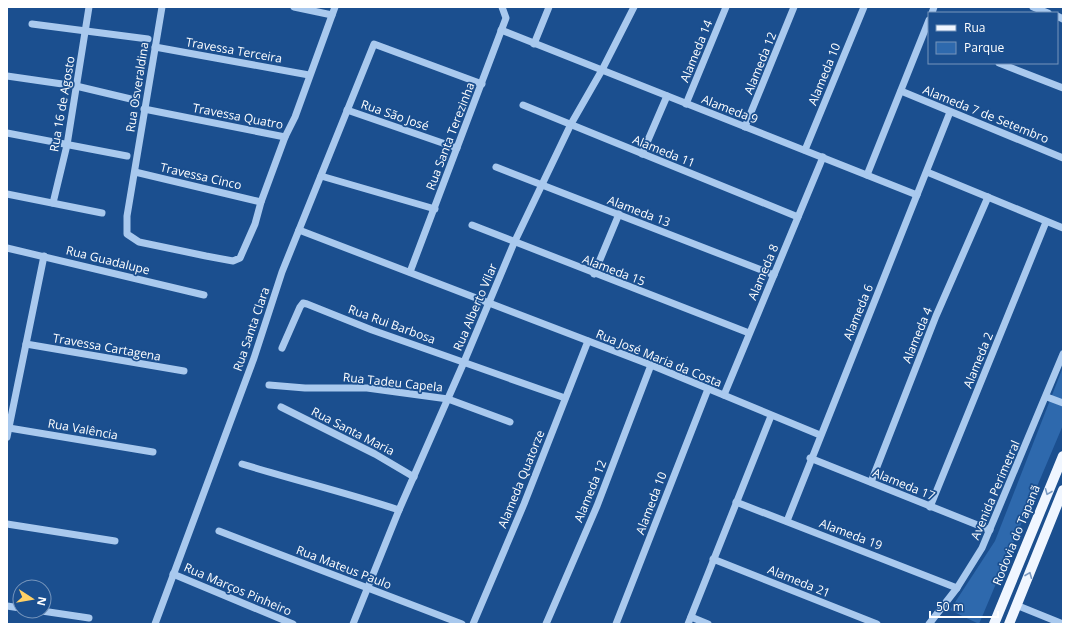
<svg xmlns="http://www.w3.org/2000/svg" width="1070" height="631" font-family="'Open Sans',sans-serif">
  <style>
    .green { fill: #2e69ad }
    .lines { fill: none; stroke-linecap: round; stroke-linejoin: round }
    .minor { stroke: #a9c9ee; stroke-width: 7 }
    .major { stroke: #f0f6ff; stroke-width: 10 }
    .oneway { stroke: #7b9ac1 }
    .labels { text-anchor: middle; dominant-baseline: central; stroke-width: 3.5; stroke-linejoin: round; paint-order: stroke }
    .street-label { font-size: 12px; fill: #fff; stroke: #1b4f8f }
  </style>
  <rect width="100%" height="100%" fill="#1b4f8f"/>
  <polygon class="green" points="1063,367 1063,425 979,624 950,610 995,541"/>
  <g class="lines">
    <g class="minor">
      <polyline points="162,7 127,216 127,234 139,242 206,256 233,261 240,258 255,224 261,202 285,137"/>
      <polyline points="294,7 332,15"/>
      <polyline points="1033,7 1048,13"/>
      <polyline points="932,13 934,7"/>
      <polyline points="1057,16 1063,19"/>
      <polyline points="32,24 148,39"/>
      <polyline points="501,30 917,195"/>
      <polyline points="534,44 549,7"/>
      <polyline points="155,47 309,75"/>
      <polyline points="999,63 1063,88"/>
      <polyline points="7,76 76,86 135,100"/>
      <polyline points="901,91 1063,158"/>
      <polyline points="686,104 726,7"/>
      <polyline points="523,105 798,217"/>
      <polyline points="144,109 285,137 295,117 335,7"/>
      <polyline points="347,110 457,148"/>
      <polyline points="745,127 794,7"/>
      <polyline points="7,133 127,156"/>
      <polyline points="805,150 864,7"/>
      <polyline points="642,154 667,96"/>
      <polyline points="496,167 774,275"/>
      <polyline points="135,172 261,202"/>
      <polyline points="927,172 1063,228"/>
      <polyline points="867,175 929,20"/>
      <polyline points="321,176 435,209"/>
      <polyline points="7,194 102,213"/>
      <polyline points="53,203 67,145 89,7"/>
      <polyline points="472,225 749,333"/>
      <polyline points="299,230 651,365 820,435"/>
      <polyline points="7,248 204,295"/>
      <polyline points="410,272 506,18 502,7"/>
      <polyline points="594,274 619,214"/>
      <polyline points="26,344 184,371"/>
      <polyline points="282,348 300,307 303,303 307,304 372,330 565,398"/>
      <polyline points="269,385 305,388 367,388 448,399 510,422"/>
      <polyline points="724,395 823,157"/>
      <polyline points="1047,397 1063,403"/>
      <polyline points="281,407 375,454 414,477"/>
      <polyline points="9,428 153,452"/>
      <polyline points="7,437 44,256"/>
      <polyline points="810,458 990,530"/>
      <path d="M242,464C294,480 347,493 399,510"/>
      <polyline points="871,482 936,316 988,197"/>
      <polyline points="736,502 957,588"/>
      <polyline points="930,507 1046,222"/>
      <polyline points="787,521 950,112"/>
      <polyline points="7,524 115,541"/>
      <polyline points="219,531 462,624"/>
      <polyline points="713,559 877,624"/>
      <polyline points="173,574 293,624"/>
      <polyline points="1016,605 1063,624"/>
      <polyline points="7,606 20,608"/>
      <polyline points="42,611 89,618"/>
      <polyline points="691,617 708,624"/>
      <polyline points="155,624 254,358 282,272 374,44 482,84"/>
      <polyline points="353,624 399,510 464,362 514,243 571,124 602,70 634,7"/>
      <polyline points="473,624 524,504 588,341"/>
      <polyline points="546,624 597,506 651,365"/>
      <polyline points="616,624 708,389"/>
      <polyline points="688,624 771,416"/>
      <polyline points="929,624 957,588 982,548 1063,354"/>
    </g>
    <g class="major">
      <polyline points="994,624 1063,456"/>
      <polyline points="1009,624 1063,490"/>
    </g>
  </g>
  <defs><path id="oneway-chevron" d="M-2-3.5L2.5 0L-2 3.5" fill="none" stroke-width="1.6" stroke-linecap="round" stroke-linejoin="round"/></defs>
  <g class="oneway">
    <use href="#oneway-chevron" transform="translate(1048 492) rotate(112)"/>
    <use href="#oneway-chevron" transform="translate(1029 575) rotate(-68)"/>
  </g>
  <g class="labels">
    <g class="street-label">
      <text transform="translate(234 50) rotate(10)">Travessa Terceira</text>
      <text transform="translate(696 51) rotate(-68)">Alameda 14</text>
      <text transform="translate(760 63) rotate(-68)">Alameda 12</text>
      <text transform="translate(824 74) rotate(-68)">Alameda 10</text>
      <text transform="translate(137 87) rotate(-81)">Rua Osveraldina</text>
      <text transform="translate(62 104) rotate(-80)">Rua 16 de Agosto</text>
      <text transform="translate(730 109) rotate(21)">Alameda 9</text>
      <text transform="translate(986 114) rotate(22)">Alameda 7 de Setembro</text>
      <text transform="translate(395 115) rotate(19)">Rua São José</text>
      <text transform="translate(238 116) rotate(11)">Travessa Quatro</text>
      <text transform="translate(450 136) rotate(-69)">Rua Santa Terezinha</text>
      <text transform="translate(664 151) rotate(22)">Alameda 11</text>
      <text transform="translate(201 176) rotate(13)">Travessa Cinco</text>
      <text transform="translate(639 211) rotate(21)">Alameda 13</text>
      <text transform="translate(108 260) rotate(14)">Rua Guadalupe</text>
      <text transform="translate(614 270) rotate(21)">Alameda 15</text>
      <text transform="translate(763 272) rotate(-67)">Alameda 8</text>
      <text transform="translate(475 307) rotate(-67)">Rua Alberto Vilar</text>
      <text transform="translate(858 312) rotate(-68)">Alameda 6</text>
      <text transform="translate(392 324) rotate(20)">Rua Rui Barbosa</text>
      <text transform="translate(251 329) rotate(-71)">Rua Santa Clara</text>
      <text transform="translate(917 335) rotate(-68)">Alameda 4</text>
      <text transform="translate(107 347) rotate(10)">Travessa Cartagena</text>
      <text transform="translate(659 358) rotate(22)">Rua José Maria da Costa</text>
      <text transform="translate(978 360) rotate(-68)">Alameda 2</text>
      <text transform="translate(393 382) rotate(6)">Rua Tadeu Capela</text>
      <text transform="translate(83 429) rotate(10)">Rua Valência</text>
      <text transform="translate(353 431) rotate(27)">Rua Santa Maria</text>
      <text transform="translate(521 479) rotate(-68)">Alameda Quatorze</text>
      <text transform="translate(904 484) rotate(22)">Alameda 17</text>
      <text transform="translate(995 490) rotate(-67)">Avenida Perimetral</text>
      <text transform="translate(590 491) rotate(-68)">Alameda 12</text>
      <text transform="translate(651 503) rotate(-69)">Alameda 10</text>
      <text transform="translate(851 534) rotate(21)">Alameda 19</text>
      <text transform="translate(1016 535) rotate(-68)">Rodovia do Tapanã</text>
      <text transform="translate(344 567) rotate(21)">Rua Mateus Paulo</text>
      <text transform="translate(799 581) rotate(22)">Alameda 21</text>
      <text transform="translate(238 589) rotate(23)">Rua Marços Pinheiro</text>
    </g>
  </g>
  <rect width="1070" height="631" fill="none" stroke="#ffffff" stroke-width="16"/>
  <rect x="928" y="12" width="130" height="52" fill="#1b4f8f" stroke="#7695bc"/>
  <rect x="936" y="25" width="20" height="6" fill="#f0f6ff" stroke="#7695bc"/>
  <text x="964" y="32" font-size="12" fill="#ffffff">Rua</text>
  <rect x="936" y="42" width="20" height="12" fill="#2e69ad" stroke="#7695bc"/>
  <text x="964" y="52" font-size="12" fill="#ffffff">Parque</text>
  <g transform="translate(32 599) rotate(102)"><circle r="19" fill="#1b4f8f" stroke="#7695bc"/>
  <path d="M0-3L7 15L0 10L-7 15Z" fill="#ffd166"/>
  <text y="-6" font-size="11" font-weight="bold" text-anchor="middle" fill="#ffffff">N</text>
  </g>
  <path d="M930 611v6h68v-6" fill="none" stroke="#ffffff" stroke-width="2"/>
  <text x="936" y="611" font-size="12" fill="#ffffff" stroke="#1b4f8f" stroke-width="3" paint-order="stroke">50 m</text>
</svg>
